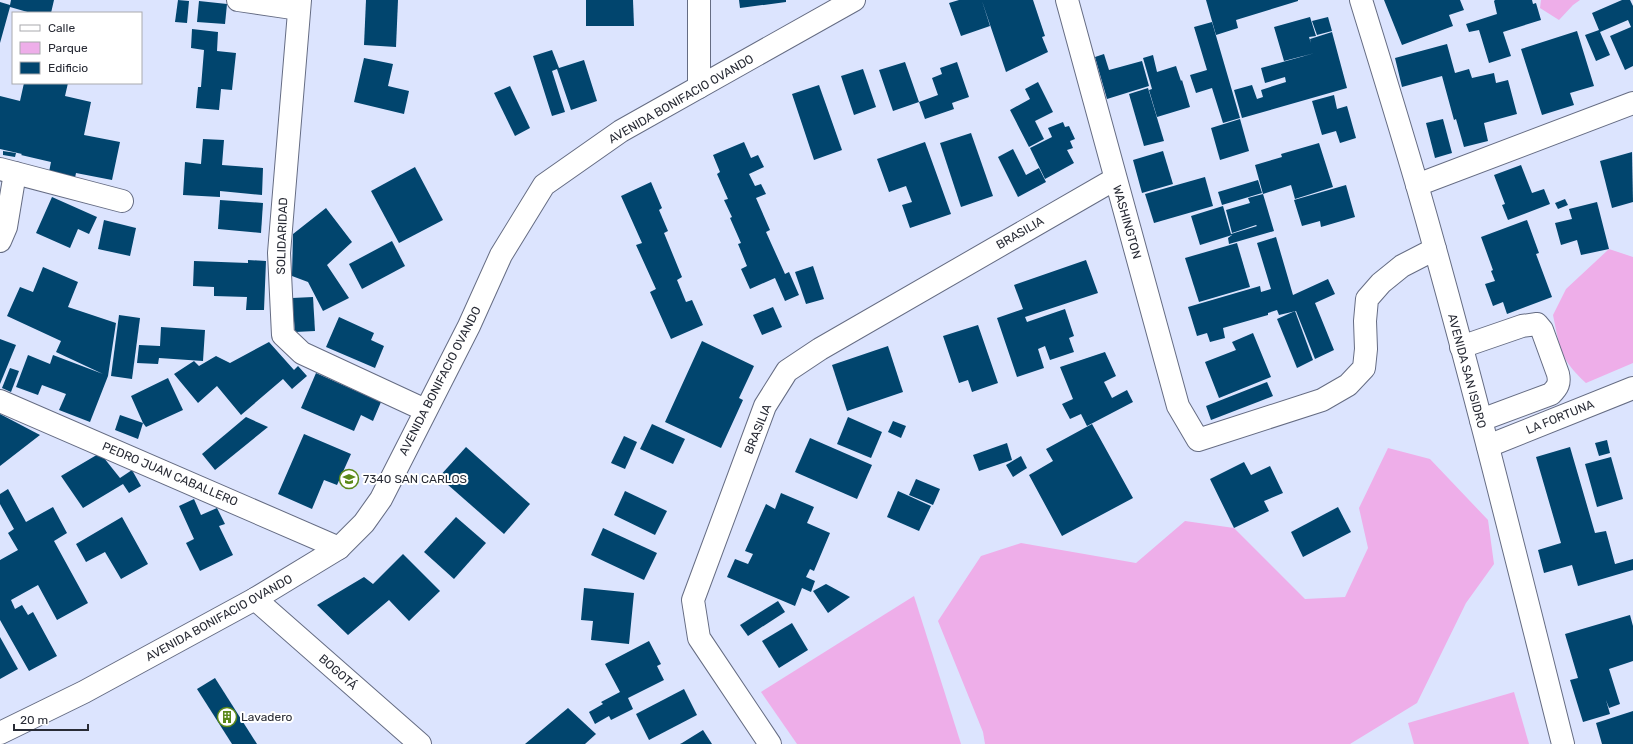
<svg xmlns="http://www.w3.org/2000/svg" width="1633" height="744" font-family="Rubik,sans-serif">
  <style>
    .green { fill: #eeaee9 }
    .building { fill: #01456e }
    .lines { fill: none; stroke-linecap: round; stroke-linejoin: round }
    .minor-casing { stroke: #656c83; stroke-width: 24 }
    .major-casing { stroke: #656c83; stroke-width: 24 }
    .minor { stroke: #fff; stroke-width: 22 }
    .major { stroke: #fff; stroke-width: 22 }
    .labels { text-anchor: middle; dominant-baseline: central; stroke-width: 4; stroke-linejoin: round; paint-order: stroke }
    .street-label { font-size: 12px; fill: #282b35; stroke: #fff }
    .poi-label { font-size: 12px; fill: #282b35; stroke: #fff; text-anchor: start }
  </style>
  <rect width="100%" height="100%" fill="#dce4fe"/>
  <g class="green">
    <polygon points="1541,0 1580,0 1573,5 1559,20 1540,8"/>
    <path d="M1609,249L1633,257V363L1586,383C1560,359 1560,349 1553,315L1566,289Z"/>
    <polygon points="1388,448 1430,459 1488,520 1494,564 1466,603 1417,703 1350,744 985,744 983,732 938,621 981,556 1021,543 1136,563 1185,521 1234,528 1305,599 1345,597 1368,548 1359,508"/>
    <polygon points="914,596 961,744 797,744 761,692"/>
    <polygon points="1514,692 1529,744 1414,744 1408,723"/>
  </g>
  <g class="building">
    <polygon points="11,0 54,0 51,13 31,13 10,7 0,43 0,2 10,5"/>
    <polygon points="178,0 189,1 187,23 175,22"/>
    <polygon points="366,0 398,0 396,47 364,45"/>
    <polygon points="586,0 633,0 634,26 586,26"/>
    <polygon points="739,0 786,0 786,2 740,8"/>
    <polygon points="959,0 1033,0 1045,36 1042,37 1048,52 1006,72 982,1 990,26 961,36 949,3"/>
    <polygon points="1206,0 1298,0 1298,1 1236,20 1238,28 1216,35"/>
    <polygon points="1384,0 1460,0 1464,10 1449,15 1453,26 1402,45"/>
    <polygon points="1495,0 1532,0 1533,4 1536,3 1541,20 1503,32 1511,56 1489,63 1479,30 1469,32 1466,24 1497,14 1494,1"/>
    <polygon points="1622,0 1630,0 1633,6 1633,66 1625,70 1610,36 1631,27 1628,20 1600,32 1610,55 1596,61 1585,35 1599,30 1592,13"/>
    <polygon points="199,1 227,4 225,24 197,22"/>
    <polygon points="1310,17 1316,36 1309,37 1311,43 1310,39 1332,32 1347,88 1242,118 1234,90 1252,85 1257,99 1263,97 1261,90 1286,82 1285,77 1265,83 1261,68 1315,53 1284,61 1274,27"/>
    <polygon points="1328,17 1332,31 1317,35 1312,21"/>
    <polygon points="1212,22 1240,118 1223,123 1212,88 1196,93 1190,75 1207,70 1194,27"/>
    <polygon points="192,29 218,32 217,51 236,53 232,90 221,89 219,110 196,108 198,87 201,87 204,50 191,48"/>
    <polygon points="1577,31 1594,86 1570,93 1574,105 1542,115 1521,49"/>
    <polygon points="1447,44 1455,73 1469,69 1472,78 1494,73 1496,83 1508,80 1517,114 1484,123 1488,141 1464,147 1456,119 1454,120 1442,76 1402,87 1395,58"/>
    <polygon points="552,50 559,68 584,60 597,101 571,110 557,69 552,71 565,112 552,116 533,56"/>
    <polygon points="1104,54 1109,70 1142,61 1149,86 1107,99 1095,57"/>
    <polygon points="1153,55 1157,72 1176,66 1181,81 1182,80 1190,107 1157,117 1149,90 1152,89 1143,58"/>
    <polygon points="364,58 393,64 388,86 409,91 404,114 354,102"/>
    <polygon points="905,62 919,102 938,95 932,78 942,74 940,68 957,62 969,97 952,103 954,109 925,119 919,102 893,111 879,70"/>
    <polygon points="863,69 876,107 854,115 841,76"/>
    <polygon points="1038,82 1053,112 1035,121 1044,139 1029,147 1010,110 1030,99 1025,89"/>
    <polygon points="24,83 68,83 65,96 91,102 84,135 120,142 112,180 76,173 75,178 49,172 51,162 21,155 22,154 0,149 0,96 20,101"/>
    <polygon points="819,85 842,150 814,160 792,94"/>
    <polygon points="510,86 530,128 515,136 494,93"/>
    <polygon points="1148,88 1164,141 1144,146 1129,94"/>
    <polygon points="1334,95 1337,109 1347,106 1356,138 1340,143 1336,131 1322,135 1312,101"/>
    <polygon points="1240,119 1249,151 1220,160 1211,128"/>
    <polygon points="1443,119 1452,153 1435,158 1426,123"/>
    <polygon points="1063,122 1065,127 1069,126 1075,139 1070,141 1073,148 1067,150 1074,163 1045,179 1030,148 1052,137 1048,128"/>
    <polygon points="971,133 993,196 961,207 940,143"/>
    <polygon points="203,139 224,140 222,165 263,168 262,195 220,191 220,197 183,195 185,162 201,164"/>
    <polygon points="744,142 751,158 758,155 764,167 749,174 755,186 761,184 766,194 756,198 770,230 766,232 785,274 789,272 799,295 785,301 775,278 750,289 741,269 747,266 738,244 741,243 730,218 732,217 724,200 728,199 717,174 720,172 713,155"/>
    <polygon points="925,142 951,214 910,228 902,205 912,202 906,186 889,192 877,159"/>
    <polygon points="1319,143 1333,187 1295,199 1291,185 1263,194 1255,165 1282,157 1281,154"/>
    <polygon points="1013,149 1026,175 1039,168 1046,182 1018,197 998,157"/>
    <polygon points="3,151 16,153 15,157 3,155"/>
    <polygon points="1163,151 1173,184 1142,193 1133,160"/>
    <polygon points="1632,152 1633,202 1612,208 1600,161"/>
    <polygon points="1521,165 1532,193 1544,189 1550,204 1508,220 1502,205 1505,204 1494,175"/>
    <polygon points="415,167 443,220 399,243 371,191"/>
    <polygon points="1205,177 1213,206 1154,223 1145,194"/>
    <polygon points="1258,180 1262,193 1222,205 1218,192"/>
    <polygon points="651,182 662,208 659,210 668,231 664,233 682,277 677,280 686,302 692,300 703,325 671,339 650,292 656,289 636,245 642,243 621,196"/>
    <polygon points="1346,185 1355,217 1321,227 1320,221 1302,226 1294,200"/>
    <polygon points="1263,194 1274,231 1229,244 1228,238 1232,235 1200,245 1191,216 1223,206 1231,234 1257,226 1256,225 1232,233 1226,210 1250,203 1248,198"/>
    <polygon points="52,197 97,217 89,234 78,229 70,248 36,233"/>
    <polygon points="1565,199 1568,205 1558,209 1555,203"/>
    <polygon points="220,200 263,203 261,233 218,229"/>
    <polygon points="1597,202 1609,249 1581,255 1577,240 1561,245 1555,223 1572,219 1569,209"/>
    <polygon points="326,208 352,242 327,265 349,298 323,311 308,282 292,276 293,234"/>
    <polygon points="104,220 136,228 130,256 98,249"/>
    <polygon points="1527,220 1539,253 1536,254 1552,297 1507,314 1503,302 1493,306 1485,284 1495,281 1491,271 1493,270 1481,237"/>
    <polygon points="1276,237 1293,295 1328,279 1335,294 1315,303 1334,350 1315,359 1296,311 1279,315 1277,310 1268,313 1268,315 1223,328 1225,338 1210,342 1207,333 1197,336 1188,307 1260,286 1261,292 1271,289 1257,243"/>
    <polygon points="392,241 405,266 362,289 349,264"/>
    <polygon points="1237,243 1250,287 1199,302 1185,258"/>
    <polygon points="248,260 266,261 264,310 246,310 247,297 214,296 214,287 193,286 194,261 248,263"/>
    <polygon points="1086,260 1098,293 1025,317 1027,322 1065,309 1074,336 1069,338 1074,352 1050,360 1045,346 1038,349 1044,368 1017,377 997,318 1023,309 1014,285"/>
    <polygon points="813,266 824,299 806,304 795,272"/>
    <polygon points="43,267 78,282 68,307 116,323 108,376 90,422 59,410 66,394 42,385 38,395 16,387 28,355 50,364 53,355 103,374 56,352 61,341 7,316 20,287 33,292"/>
    <polygon points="313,297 315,331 295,332 292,298"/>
    <polygon points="773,307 782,327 762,335 753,315"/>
    <polygon points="1295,311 1313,360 1297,368 1277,319"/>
    <polygon points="119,315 140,318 132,379 111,376"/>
    <polygon points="339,317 374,333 371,340 384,346 375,368 326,347"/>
    <polygon points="978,325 998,383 972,392 968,380 959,383 943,336"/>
    <polygon points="161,327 205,330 203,361 159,358 158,364 137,363 139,345 160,346"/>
    <polygon points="1253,333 1271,377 1219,398 1205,362 1236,350 1232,342"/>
    <polygon points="0,339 16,345 0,384"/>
    <polygon points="702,341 754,366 739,398 743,400 721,448 665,422"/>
    <polygon points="269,342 294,370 298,366 307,376 292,389 283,379 241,415 217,386 198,403 174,374 194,361 199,366 216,356 230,363"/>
    <polygon points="888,346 903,392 847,411 832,365"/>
    <polygon points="1105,352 1116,376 1104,382 1112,398 1127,390 1133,402 1087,426 1081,414 1070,419 1062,404 1073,399 1060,367"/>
    <polygon points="10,368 19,371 11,392 2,388"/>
    <polygon points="316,373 381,402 373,421 361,415 354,431 301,408"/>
    <polygon points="168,378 183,410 146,427 143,423 138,439 115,430 120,415 143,423 131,396"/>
    <polygon points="1267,382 1273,396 1211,420 1206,406"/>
    <polygon points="0,414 40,435 0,466"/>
    <polygon points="246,417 268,427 215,470 202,454"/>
    <polygon points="848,417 882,432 871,458 837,444"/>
    <polygon points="893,421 906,426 901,438 888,432"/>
    <polygon points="652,424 685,439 673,464 640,449"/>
    <polygon points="1092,424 1133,498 1062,536 1029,475 1053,461 1046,449"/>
    <polygon points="304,434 351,454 337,485 324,480 312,509 278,494"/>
    <polygon points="624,436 637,442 625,469 611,463"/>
    <polygon points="810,438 872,465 857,499 795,472"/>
    <polygon points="1607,440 1610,453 1599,456 1595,443"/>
    <polygon points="1007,443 1012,460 979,471 973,455"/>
    <polygon points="466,447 530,504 504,534 439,477"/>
    <polygon points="1570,447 1595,533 1606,531 1615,564 1633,559 1633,570 1578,586 1572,565 1544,573 1538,550 1561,543 1536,457"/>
    <polygon points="100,453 120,478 132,470 141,486 129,493 123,484 83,508 61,476"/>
    <polygon points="1021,456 1027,468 1013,477 1006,465"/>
    <polygon points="1611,457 1623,499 1597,507 1585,464"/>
    <polygon points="1244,462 1251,475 1270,466 1283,493 1264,501 1269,511 1234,528 1210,479"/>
    <polygon points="916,479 940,489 933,505 909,495"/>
    <polygon points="8,489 26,522 53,507 67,533 54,541 88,603 57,620 38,585 11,600 15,609 22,605 28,615 33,612 57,656 29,671 0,620 0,560 18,550 8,533 14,529 0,504 0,494"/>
    <polygon points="625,491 667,511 655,535 614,515"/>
    <polygon points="898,491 931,506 919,531 887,517"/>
    <polygon points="781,493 814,507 807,523 830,533 814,571 810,569 806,577 815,581 811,592 802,588 795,606 727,577 735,559 748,564 753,554 745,551 766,504 775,509"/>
    <polygon points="194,499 201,515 217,508 225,524 219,526 233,555 200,571 186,543 194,539 179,506"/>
    <polygon points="1338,507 1351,532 1303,557 1291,532"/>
    <polygon points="122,517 148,564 121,579 105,552 86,562 76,544"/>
    <polygon points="456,517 486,543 454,579 424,552"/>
    <polygon points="603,528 657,553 644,580 591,555"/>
    <polygon points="403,554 440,591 409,621 389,600 348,635 317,605 364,577 373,584"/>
    <polygon points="826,584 850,597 828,613 813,591"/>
    <polygon points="584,588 634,593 629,644 591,640 593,621 581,620"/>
    <polygon points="778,601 785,612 748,636 740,625"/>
    <polygon points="1630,615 1633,626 1633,661 1609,669 1620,704 1609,708 1606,700 1610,714 1583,722 1570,680 1578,678 1565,634"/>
    <polygon points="792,623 808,650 779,668 762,641"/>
    <polygon points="0,637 18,669 0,679"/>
    <polygon points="649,641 661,664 657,666 664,680 628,698 633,709 611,720 609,716 595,724 589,712 603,704 601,702 620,692 605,664"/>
    <polygon points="215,678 257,744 232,744 197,689"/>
    <polygon points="684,689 697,715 649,740 636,714"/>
    <polygon points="568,708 596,734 585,744 525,744"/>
    <polygon points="1633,711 1633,744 1602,744 1596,723"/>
    <polygon points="703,730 712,744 680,744 682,743"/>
  </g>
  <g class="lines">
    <g class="minor-casing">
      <g id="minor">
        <polyline points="238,0 299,9"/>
        <polyline points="300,0 279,253 283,335 302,353 425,410"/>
        <polyline points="1067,0 1178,406 1198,440 1322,400 1348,385 1364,368 1366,349 1365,321 1367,299 1381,283 1402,266 1435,249"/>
        <polyline points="699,87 699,0"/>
        <polyline points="0,169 122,201"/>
        <polyline points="1417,185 1633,103"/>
        <polyline points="0,241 6,227 15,173"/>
        <path d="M1461,347L1522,326L1537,324L1542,330L1558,374C1560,383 1558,387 1551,394L1481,420"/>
        <polyline points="0,401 339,548"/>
        <polyline points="1488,446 1633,388"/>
        <polyline points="255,599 420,744"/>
        <polyline points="770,744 699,638 693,600 765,406 787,371 820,349 1115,179"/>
      </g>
    </g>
    <g class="major-casing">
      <g id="major">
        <path d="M1361,0C1380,62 1399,123 1417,185C1470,370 1516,557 1563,744"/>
        <polyline points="0,733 84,692 255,599 339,548 364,523 381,499 469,326 501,255 544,185 621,131 854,0"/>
      </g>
    </g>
    <use href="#minor" class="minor"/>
    <use href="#major" class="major"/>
  </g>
  <defs>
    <g id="school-ring" transform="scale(1)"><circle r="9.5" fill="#fff" stroke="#5b891a" stroke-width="1.5"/><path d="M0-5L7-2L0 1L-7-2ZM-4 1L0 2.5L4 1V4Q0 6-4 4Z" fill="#5b891a"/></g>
    <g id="building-ring" transform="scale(1)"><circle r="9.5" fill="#fff" stroke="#5b891a" stroke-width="1.5"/><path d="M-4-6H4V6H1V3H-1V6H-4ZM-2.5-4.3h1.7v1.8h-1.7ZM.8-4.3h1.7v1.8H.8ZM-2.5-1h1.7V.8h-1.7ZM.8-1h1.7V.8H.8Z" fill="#5b891a"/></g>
  </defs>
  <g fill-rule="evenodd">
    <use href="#school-ring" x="349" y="479"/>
    <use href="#building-ring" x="227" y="717"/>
  </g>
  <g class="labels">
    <g class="street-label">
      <text transform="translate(681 99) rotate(-30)">AVENIDA BONIFACIO OVANDO</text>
      <text transform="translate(1127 222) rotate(74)">WASHINGTON</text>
      <text transform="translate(1020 233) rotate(-30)">BRASILIA</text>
      <text transform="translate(282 236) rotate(-88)">SOLIDARIDAD</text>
      <text transform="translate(1467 371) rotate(75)">AVENIDA SAN ISIDRO</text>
      <text transform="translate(440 381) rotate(-63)">AVENIDA BONIFACIO OVANDO</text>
      <text transform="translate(1560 417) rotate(-22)">LA FORTUNA</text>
      <text transform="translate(758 429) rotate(-68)">BRASILIA</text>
      <text transform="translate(170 474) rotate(23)">PEDRO JUAN CABALLERO</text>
      <text transform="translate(219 618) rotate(-29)">AVENIDA BONIFACIO OVANDO</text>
      <text transform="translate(338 672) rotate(41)">BOGOTÁ</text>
    </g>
    <g class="poi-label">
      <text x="363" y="479">7340 SAN CARLOS</text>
      <text x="241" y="717">Lavadero</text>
    </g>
  </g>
  <rect x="12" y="12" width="130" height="72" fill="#ffffff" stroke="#a9aaae"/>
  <rect x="20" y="25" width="20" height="6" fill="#ffffff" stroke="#a9aaae"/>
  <text x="48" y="32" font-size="12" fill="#282b35">Calle</text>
  <rect x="20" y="42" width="20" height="12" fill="#eeaee9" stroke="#a9aaae"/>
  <text x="48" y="52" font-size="12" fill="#282b35">Parque</text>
  <rect x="20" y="62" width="20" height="12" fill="#01456e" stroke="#a9aaae"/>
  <text x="48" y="72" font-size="12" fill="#282b35">Edificio</text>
  <path d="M14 724v6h74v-6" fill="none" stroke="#282b35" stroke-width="2"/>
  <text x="20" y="724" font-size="12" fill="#282b35" stroke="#ffffff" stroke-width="3" paint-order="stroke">20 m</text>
</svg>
